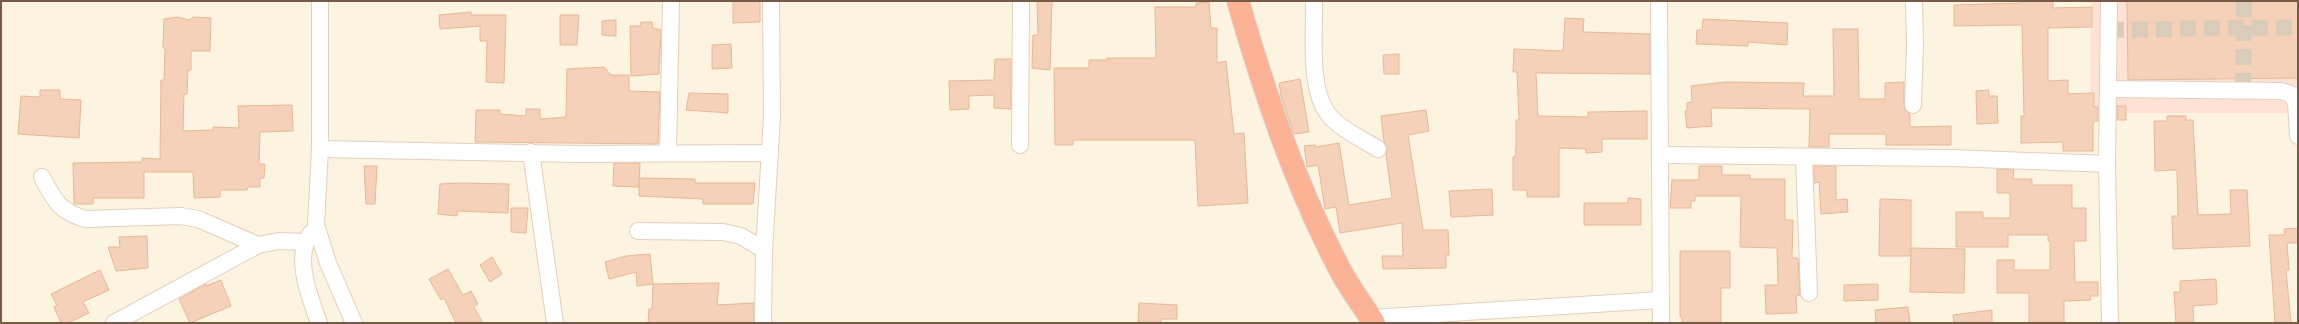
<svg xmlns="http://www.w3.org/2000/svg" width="2299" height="324" font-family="'Open Sans',sans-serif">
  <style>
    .commercial { fill: #fee2d5 }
    .building { fill: #f4d1b8; stroke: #e7b897 }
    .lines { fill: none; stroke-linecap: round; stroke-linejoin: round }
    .minor-tunnel { stroke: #dbccba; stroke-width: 16; stroke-dasharray: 16 8; stroke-linecap: butt }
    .minor-casing { stroke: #e2cfbd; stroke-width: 18 }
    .highway-casing { stroke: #ded7d3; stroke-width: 24 }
    .minor { stroke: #fff; stroke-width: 16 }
    .highway { stroke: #fbb295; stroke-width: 22 }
  </style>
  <rect width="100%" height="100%" fill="#fdf3e1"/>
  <polygon class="commercial" points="2091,1 2298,1 2298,113 2090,113"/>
  <g class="building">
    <polygon points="733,1 760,1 760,22 733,23"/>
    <polygon points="1037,1 1052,1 1050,70 1032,68 1033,35 1038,35"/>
    <polygon points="2022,1 2053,1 2053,8 2092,7 2092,27 2048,28 2048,81 2068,80 2068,94 2094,93 2094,107 2098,107 2098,121 2094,121 2093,126 2093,151 2063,151 2063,142 2021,143 2021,116 2024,116 2022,25 1954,26 1954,5 2022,3"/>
    <polygon points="2127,1 2298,1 2298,78 2128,80"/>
    <polygon points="1209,2 1211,28 1217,28 1217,63 1226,61 1234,134 1244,133 1248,203 1198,206 1195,140 1073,140 1073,145 1055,145 1054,68 1089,68 1089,60 1107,60 1107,58 1156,58 1155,7 1196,7 1196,3"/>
    <polygon points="471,12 471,15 506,15 504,83 486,82 487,41 480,41 480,26 440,29 439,15"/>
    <polygon points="560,15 579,15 577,45 560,45"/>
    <polygon points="177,17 189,20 193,17 211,18 210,51 191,51 191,70 188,70 187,94 184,94 183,131 213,130 213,127 239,128 238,106 292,105 293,131 260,132 259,164 265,164 264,178 260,178 260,187 248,187 247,190 220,190 220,197 194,198 193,172 144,172 144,198 93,198 93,204 74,204 73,163 142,162 142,158 160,159 161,80 164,80 165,48 163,48 164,19"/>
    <polygon points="1565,18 1584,19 1583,32 1650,34 1650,74 1536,73 1538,116 1588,117 1588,112 1647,111 1647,139 1602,139 1602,152 1586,153 1586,149 1559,148 1559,197 1527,197 1527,190 1513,190 1513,157 1515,157 1516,147 1516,120 1519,120 1517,72 1513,72 1514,49 1563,51"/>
    <polygon points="1703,19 1788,23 1787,45 1748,42 1748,46 1696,44 1697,30 1702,30"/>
    <polygon points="616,20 616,36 602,35 602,21"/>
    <polygon points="641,22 652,22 653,28 661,30 659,74 631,76 630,26 640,26"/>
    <polygon points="1833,29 1858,29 1859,99 1885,99 1885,83 1904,82 1904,105 1905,110 1910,114 1910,127 1951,126 1951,145 1886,145 1886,134 1829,134 1829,147 1809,147 1810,109 1711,108 1712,126 1687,128 1685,111 1687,111 1687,103 1692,102 1691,86 1725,82 1804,83 1803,96 1834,96"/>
    <polygon points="731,44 732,68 712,69 712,45"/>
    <polygon points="1399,54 1399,74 1384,74 1383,55"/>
    <polygon points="995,59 1011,59 1011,109 994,108 994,95 969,96 969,109 950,110 949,81 994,80"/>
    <polygon points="604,67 611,75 629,75 629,91 660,92 658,144 475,142 476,110 500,110 500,114 526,116 526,109 540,109 540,119 566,117 567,69"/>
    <polygon points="1300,79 1309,132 1294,134 1281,96 1279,83"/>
    <polygon points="40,90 60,90 60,99 81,100 79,138 18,134 21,96 40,97"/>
    <polygon points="1989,90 1989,96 1997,96 1998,123 1977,124 1976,91"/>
    <polygon points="689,93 728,94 728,113 686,110"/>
    <rect x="2117" y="106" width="9" height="14"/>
    <polygon points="1426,110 1429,131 1408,135 1423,230 1448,230 1449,255 1446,255 1446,268 1383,269 1382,256 1403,256 1402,223 1340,233 1336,207 1325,209 1318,165 1307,167 1304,146 1315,145 1316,147 1339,143 1349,205 1392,198 1386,155 1387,149 1384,141 1381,116"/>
    <polygon points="2167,116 2186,116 2186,120 2193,120 2198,215 2231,214 2230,190 2247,190 2250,246 2173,249 2172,216 2178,216 2177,170 2155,171 2154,121 2167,121"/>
    <polygon points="614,163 640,163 639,187 613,186"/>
    <polygon points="364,166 377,166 375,204 366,204"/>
    <polygon points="1699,166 1722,166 1722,175 1750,175 1750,179 1785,179 1785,220 1793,220 1792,258 1798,258 1800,295 1796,296 1797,313 1766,314 1765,285 1778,285 1777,248 1740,247 1741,196 1695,196 1695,201 1691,201 1691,208 1670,208 1672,180 1699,180"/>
    <polygon points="1814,166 1836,166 1836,200 1847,199 1848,212 1821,214 1819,182 1814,183"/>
    <polygon points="1997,169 2014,170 2013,179 2032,179 2032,185 2072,185 2072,208 2086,208 2086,241 2074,241 2075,282 2098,282 2098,296 2090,296 2091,300 2064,301 2064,323 2029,323 2029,293 1997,293 1997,260 2014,260 2014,270 2050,270 2050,241 2048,241 2048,235 2008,235 2008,247 1956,247 1956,212 1983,212 1983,218 2010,218 2010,193 1997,193"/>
    <polygon points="639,178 695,179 695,183 755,183 753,204 703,204 703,199 639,196"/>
    <polygon points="459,183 509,184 508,213 457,211 457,216 438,214 440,184"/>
    <polygon points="1492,189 1493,215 1451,217 1449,191"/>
    <polygon points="1628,198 1641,199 1641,225 1584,225 1584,203 1628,203"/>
    <polygon points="1880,199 1911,200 1911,256 1879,256"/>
    <polygon points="511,208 528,208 526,233 511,232"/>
    <polygon points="2298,228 2298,243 2287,243 2289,270 2286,270 2291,323 2275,323 2269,235 2285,235 2284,229"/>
    <polygon points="147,236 148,268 116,271 108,247 120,247 119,237"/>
    <polygon points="1911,248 1965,249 1964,293 1910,292"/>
    <polygon points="1680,251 1730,251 1730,288 1721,288 1721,323 1682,323 1682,317 1680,317"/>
    <polygon points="650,254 653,284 719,283 717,305 754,303 754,323 648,323 649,309 652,309 653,284 637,286 636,272 609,279 605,262 626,256"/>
    <polygon points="492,257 502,274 490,282 480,265"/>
    <polygon points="448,269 463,295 471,291 478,304 474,307 483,323 456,323 444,298 441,300 429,279"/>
    <polygon points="100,270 109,290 83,302 89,313 68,323 61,323 54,307 57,305 51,294"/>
    <polygon points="2216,279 2217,304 2193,306 2194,323 2176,323 2174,292 2180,292 2180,281"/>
    <polygon points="221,280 231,306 190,323 179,299 206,284 206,286"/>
    <polygon points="1878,284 1878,300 1844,301 1844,285"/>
    <polygon points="1139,303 1177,305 1177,319 1161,319 1161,323 1138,322"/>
    <polygon points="1908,307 1910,323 1876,323 1875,310"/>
    <polygon points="1992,310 1992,323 1954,323 1953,315"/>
  </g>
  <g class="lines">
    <g class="minor-tunnel">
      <polyline points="2108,30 2298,27"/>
      <polyline points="2243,89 2244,1"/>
    </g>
    <g class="minor-casing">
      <g id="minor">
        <polyline points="320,1 320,149 316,225 328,263 354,323"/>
        <path d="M1314,1C1315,34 1308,87 1328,114C1340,129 1362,139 1378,149"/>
        <polyline points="1659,1 1661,323"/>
        <polyline points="2109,1 2107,164 2110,323"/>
        <polyline points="2108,89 2281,91 2291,94 2296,103 2298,136"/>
        <polyline points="1913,105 1915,45 1914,1"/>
        <polyline points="1020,145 1021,1"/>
        <polyline points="320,149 579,154 770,153"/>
        <polyline points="531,152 555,323"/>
        <polyline points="668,153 671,1"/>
        <polyline points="1662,155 1953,158 2107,164"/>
        <polyline points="1804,158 1809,293"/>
        <path d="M42,177C54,200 59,211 85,219L181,216L198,219L258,245"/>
        <polyline points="638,231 723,232 741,236 764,250"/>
        <path d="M311,233C293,258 310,297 319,323"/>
        <polyline points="1371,318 1660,300"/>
        <polyline points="114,323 258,245 279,241 304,242"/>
        <polyline points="763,323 764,250 772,117 771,1"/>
      </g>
    </g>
    <g class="highway-casing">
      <path id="highway" d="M1238,1C1264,91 1294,181 1337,264C1347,285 1362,304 1374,323"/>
    </g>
    <use href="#minor" class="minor"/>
    <use href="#highway" class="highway"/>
  </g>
  <rect width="2299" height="324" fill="none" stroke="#765947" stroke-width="4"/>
</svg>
